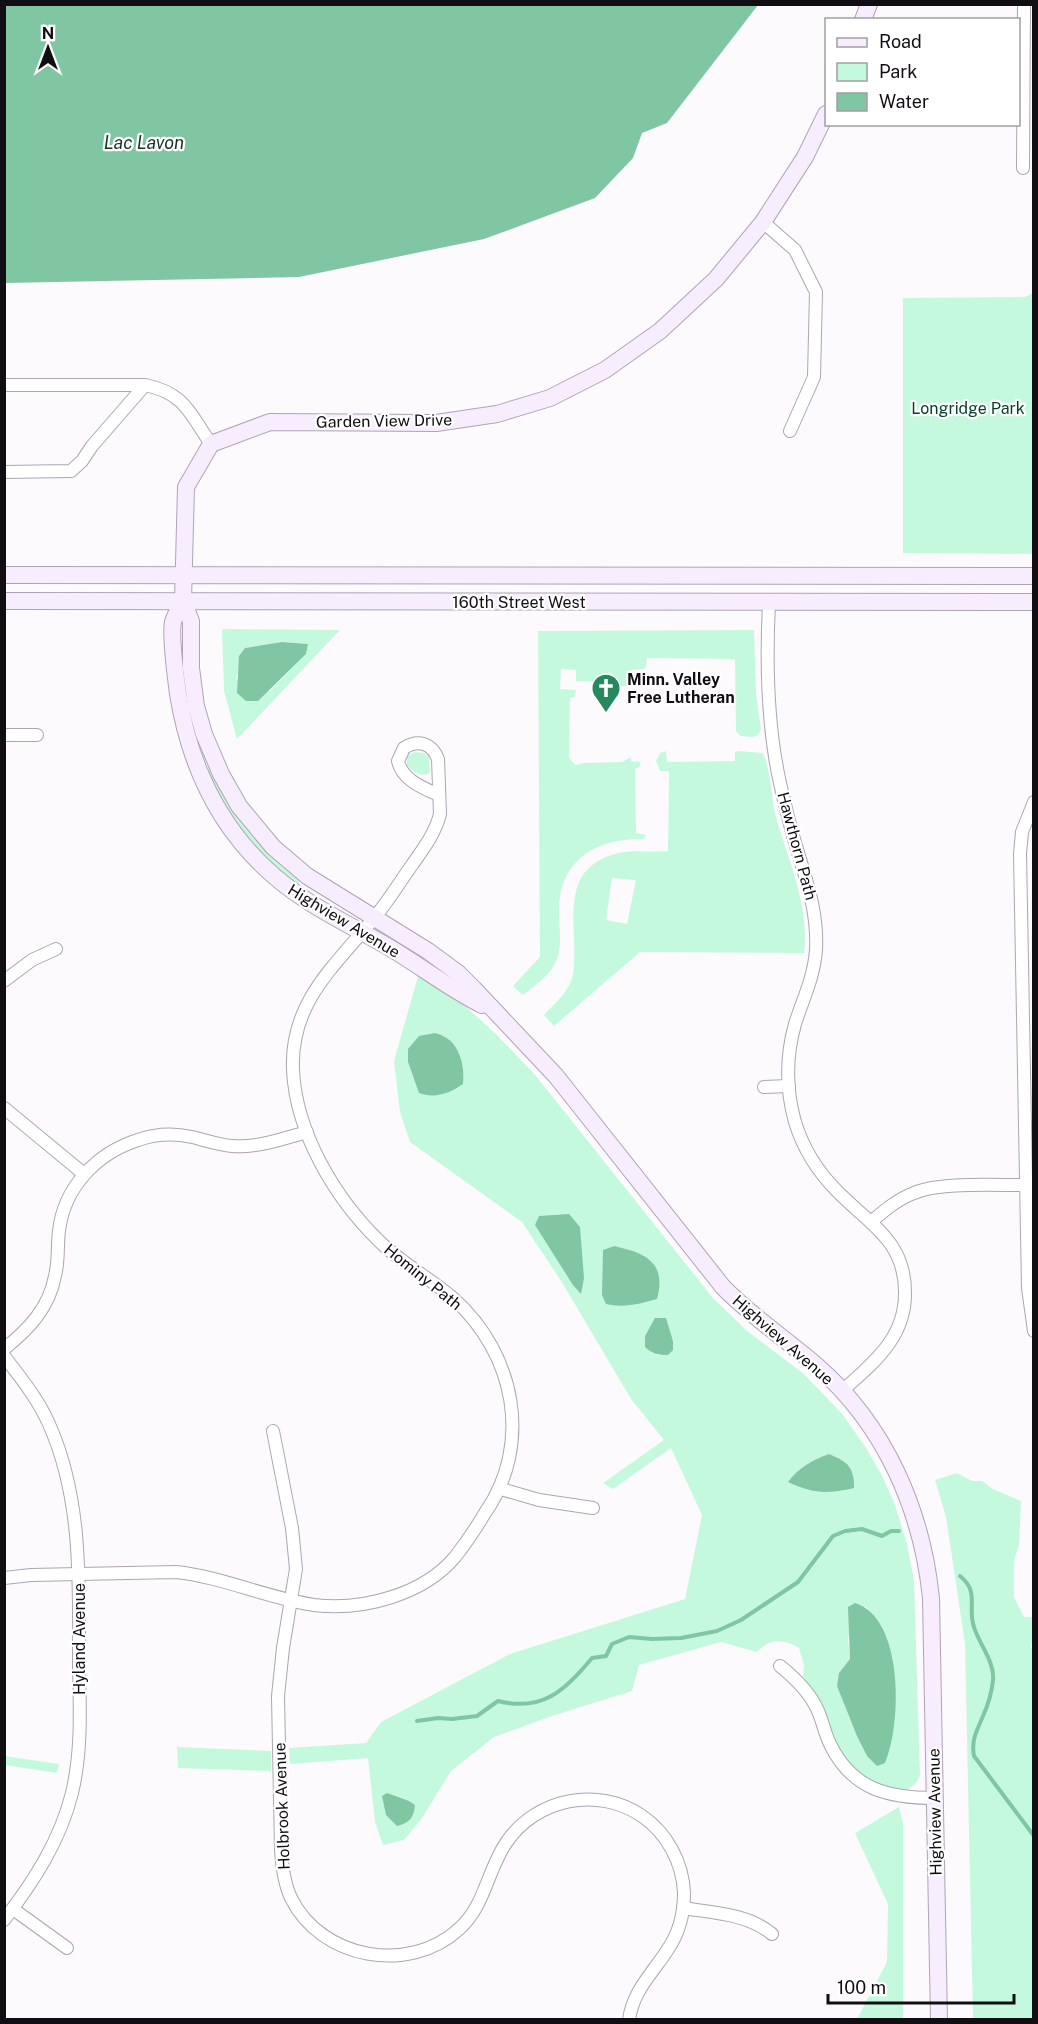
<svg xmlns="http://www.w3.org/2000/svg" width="1038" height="2024" font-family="'Public Sans',sans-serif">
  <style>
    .green { fill: #c5f9dd; fill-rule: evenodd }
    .water { fill: #80c6a3 }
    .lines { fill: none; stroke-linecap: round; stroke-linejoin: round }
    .stream { stroke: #80c6a3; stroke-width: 4 }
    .street-casing { stroke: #aea5b3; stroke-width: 14 }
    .secondary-casing { stroke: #aea5b3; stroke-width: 18 }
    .street { stroke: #fff; stroke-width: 12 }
    .secondary { stroke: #f8ecff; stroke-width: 16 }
    .labels { text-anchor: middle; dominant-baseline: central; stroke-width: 4.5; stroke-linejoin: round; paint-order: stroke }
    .park-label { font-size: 16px; fill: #023f29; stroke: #fff }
    .street-label { font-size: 16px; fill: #110e13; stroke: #fff }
    .poi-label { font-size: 16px; font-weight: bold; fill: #110e13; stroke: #fff; text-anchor: start }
    .water-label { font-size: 18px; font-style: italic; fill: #143425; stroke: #fff }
  </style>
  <rect width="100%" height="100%" fill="#fcfafd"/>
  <g class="green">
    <polygon points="1033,293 1033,554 903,553 903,298 1025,297"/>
    <path d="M222,629L340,630L237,739L224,691ZM282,642L308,644L306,654L270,691L236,679L245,648Z"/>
    <path d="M754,630L756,694L761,729L758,735L753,737L740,736L736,731L735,659L647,658L646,667L644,669L630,670V686H616L609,680L601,678L600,682L576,681V670L561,669L560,689L576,690L575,697L570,698L569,758L575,765L584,763L622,762L631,757V762L639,761L641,766L635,769L636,833L646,835L644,839C600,838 563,856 559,904C558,921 563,942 557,959C551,975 535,985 523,995L513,986L540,957L538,631Z"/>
    <path d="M666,751L667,762L735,761V752L739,751L763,753C771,771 771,794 775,813C787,859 810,904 804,953L640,952L554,1026L544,1015C555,1003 570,991 573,974C580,929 554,869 618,853C634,849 652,853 668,851L669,771H660L656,761L660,753ZM612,878L636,880L627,924L606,920Z"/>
    <path d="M414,752L424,753L429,757L430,772C422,779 413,771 407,766V756Z"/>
    <polygon points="212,767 301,879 297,887 265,861 230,819 205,770"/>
    <path d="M419,973L465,1006L496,1034L536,1076L713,1298L747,1331L804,1374L843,1415L866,1448L881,1474L894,1502L907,1544L914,1581L920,1776C914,1788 908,1792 894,1788C866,1782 846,1764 833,1737C828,1726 827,1713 821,1702C816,1693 808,1685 803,1676L804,1665L799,1648C784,1639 769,1638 757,1652L721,1642L639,1665L632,1691L552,1716L494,1737L451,1771L422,1818L404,1840L383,1845L375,1822L368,1758L290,1764L289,1748L366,1743L381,1722L510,1654L685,1599L702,1515L671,1448L613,1489L603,1483L664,1440L631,1399L563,1284L522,1222L410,1142L400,1112L394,1061ZM444,1035L460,1054L414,1079L408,1062ZM613,1246L645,1256L603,1272V1251ZM666,1319L673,1341L668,1355H658L650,1352L645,1336L650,1329ZM865,1606C895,1640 895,1668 895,1711L839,1673L850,1659L848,1638Z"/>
    <polygon points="957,1473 972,1481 982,1481 993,1489 1021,1501 1019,1545 1014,1560 1014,1597 1024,1617 1034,1617 1033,1642 1031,1645 1034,1658 1033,2019 973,2019 965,1644 946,1517 935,1480"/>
    <polygon points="177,1747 271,1751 271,1771 178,1768"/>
    <polygon points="4,1756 59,1764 57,1773 5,1765"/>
    <polygon points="899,1807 903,1823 903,2019 857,2019 887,1962 888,1904 855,1833"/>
  </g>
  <g class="water">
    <polygon points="4,5 5,4 758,5 667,123 642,133 633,158 595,198 484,239 299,277 5,283"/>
    <polygon points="282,642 308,644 306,654 258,701 246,701 237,693 239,656 245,648"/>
    <path d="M435,1033C458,1038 465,1062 463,1084C450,1093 435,1099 419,1093L408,1062V1049L419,1036Z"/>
    <polygon points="569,1214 580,1227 584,1278 581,1294 573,1285 535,1225 539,1216"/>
    <path d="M614,1246C645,1253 667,1262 657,1299C639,1304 624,1308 606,1304L602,1295L603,1250Z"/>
    <path d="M655,1318H666L673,1341V1350L668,1355C658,1355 652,1354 645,1347V1336Z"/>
    <path d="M829,1454C848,1462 854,1467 854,1488C827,1494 814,1494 788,1482C799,1467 813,1460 829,1454Z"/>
    <path d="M855,1603C904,1618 902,1724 885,1763L877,1766L867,1756L857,1736L837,1686L839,1673L850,1659L848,1607Z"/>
    <path d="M387,1793L409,1801L415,1805C414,1818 409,1823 397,1826L386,1815L382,1796Z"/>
  </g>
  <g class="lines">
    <g class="stream">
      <path d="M960,1576C980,1592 967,1607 974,1627C979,1644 995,1662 993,1680C992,1691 988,1705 983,1716C977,1731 971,1739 974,1756L1034,1836"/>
      <path d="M417,1721L438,1718L452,1719L477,1716L498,1701C542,1712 565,1691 592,1658L606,1656L612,1644L629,1637L652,1639L681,1638L717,1631L741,1620L798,1582L833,1536L845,1531L862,1529L882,1536L891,1531H899"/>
    </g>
    <g class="street-casing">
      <g id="street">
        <polyline points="1023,168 1024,4"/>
        <polyline points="763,222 795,250 816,292 814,377 790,431"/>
        <path d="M4,385H145C185,393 190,414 211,444"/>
        <polyline points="4,472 71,471 82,461 92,446 145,385"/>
        <path d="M769,603C766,662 767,725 780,783C785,805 790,827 797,849C807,883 818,913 816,950C814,977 803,999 795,1024C786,1056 786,1090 795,1122C803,1148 818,1172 837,1191C869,1224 905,1240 905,1292C906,1338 873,1363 842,1391"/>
        <polyline points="4,735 37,735"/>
        <polyline points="1034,802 1022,832 1020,854 1028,1288 1034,1331"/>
        <polyline points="4,981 32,960 56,949"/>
        <polyline points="764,1087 789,1086"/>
        <polyline points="4,1108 84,1174"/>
        <path d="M872,1221C885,1210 898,1199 914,1193C941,1181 1002,1186 1034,1185"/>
        <path d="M4,1349C29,1329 49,1308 55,1276C59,1261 57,1246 59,1231C64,1187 97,1153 138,1140C155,1134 174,1133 192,1137C205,1140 218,1145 232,1146C258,1148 282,1139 307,1132"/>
        <path d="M4,1356C21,1378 38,1399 49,1424C83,1500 79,1585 79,1666C80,1708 82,1751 72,1793C60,1841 34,1881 4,1920"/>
        <path d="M273,1431L292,1528L296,1569L283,1648L278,1696L281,1850C282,1866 284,1883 291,1898C321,1959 409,1975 459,1929C485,1906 487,1871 506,1843C536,1798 598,1786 642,1816C667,1833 683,1863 684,1893C684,1912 679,1933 668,1949C653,1973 633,1990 629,2020"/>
        <polyline points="501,1489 539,1500 593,1508"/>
        <path d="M4,1578L31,1575L176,1572C223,1577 267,1598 314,1605C362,1611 423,1595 455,1557C466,1543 476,1528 485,1513C533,1444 515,1354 454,1299C430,1278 402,1264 379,1241C335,1198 296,1133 293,1070C290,1002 335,966 374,918C388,902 399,883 412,865C423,849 435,834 440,814L438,759C432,743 418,739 404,748L398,761C402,780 423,788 439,795"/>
        <path d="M780,1666C795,1678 810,1692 818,1711C823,1722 825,1735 831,1746C853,1790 889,1798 935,1798"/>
        <path d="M683,1908C714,1913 748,1914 772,1934"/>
        <polyline points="13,1909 67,1948"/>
      </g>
    </g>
    <g class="secondary-casing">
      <g id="secondary">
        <polyline points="863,20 869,4"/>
        <path d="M826,114L805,157L763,222L716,279L660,331L605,370L550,398L497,414L436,423L270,422L211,444L186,487L183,601L191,621V668L196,706L204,734L221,774L239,806L273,847L307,876L428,951L458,973L474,989L556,1076L723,1287C752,1317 786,1339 817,1366C885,1425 922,1510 931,1598L939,2020"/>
        <polyline points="4,575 1034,576"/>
        <polyline points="4,601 1034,602"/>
        <path d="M183,601C180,607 175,615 173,622C170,636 176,678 178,694C192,780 232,852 306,900C332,917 359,930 385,945C418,964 448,988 482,1005"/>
      </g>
    </g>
    <use href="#street" class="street"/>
    <use href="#secondary" class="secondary"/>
  </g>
  <defs>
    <g id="church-pin" transform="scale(1.5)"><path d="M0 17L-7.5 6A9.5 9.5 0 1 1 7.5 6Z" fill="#27875f" stroke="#fff"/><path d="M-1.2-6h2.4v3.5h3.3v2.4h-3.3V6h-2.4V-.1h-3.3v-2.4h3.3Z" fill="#fff"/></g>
  </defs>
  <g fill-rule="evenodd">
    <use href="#church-pin" x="606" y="688"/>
  </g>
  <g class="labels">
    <g class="park-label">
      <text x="968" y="408">Longridge Park</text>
    </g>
    <g class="street-label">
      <text transform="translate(384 421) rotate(-1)">Garden View Drive</text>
      <text x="519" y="602">160th Street West</text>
      <text transform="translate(797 846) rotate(75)">Hawthorn Path</text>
      <text transform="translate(344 921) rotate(31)">Highview Avenue</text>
      <text transform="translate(423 1277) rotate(39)">Hominy Path</text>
      <text transform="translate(783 1340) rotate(41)">Highview Avenue</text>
      <text transform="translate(79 1639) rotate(-90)">Hyland Avenue</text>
      <text transform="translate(282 1806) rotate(-92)">Holbrook Avenue</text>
      <text transform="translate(935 1812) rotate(-91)">Highview Avenue</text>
    </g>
    <g class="poi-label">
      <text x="627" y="679">Minn. Valley<tspan x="627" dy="18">Free Lutheran</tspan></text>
    </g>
    <g class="water-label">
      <text x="144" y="142">Lac Lavon</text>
    </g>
  </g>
  <rect width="1038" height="2024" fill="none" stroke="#110e13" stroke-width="12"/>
  <rect x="825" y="18" width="195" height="108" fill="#ffffff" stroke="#a09fa1" stroke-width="1.5"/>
  <rect x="837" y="38" width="30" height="9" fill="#f8ecff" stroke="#a09fa1" stroke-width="1.5"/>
  <text x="879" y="48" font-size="18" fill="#110e13">Road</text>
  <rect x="837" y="63" width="30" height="18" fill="#c5f9dd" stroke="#a09fa1" stroke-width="1.5"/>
  <text x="879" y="78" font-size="18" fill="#110e13">Park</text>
  <rect x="837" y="93" width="30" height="18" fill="#80c6a3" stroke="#a09fa1" stroke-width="1.5"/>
  <text x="879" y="108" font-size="18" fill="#110e13">Water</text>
  <g transform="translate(48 48)" stroke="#ffffff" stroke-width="4.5" paint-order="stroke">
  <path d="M0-4.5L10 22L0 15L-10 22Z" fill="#110e13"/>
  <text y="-9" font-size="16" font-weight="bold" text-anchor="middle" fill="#110e13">N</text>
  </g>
  <path d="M828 1994v9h186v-9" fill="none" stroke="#110e13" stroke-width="3"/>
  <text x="837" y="1994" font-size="18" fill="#110e13" stroke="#ffffff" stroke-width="4.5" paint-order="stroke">100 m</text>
</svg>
